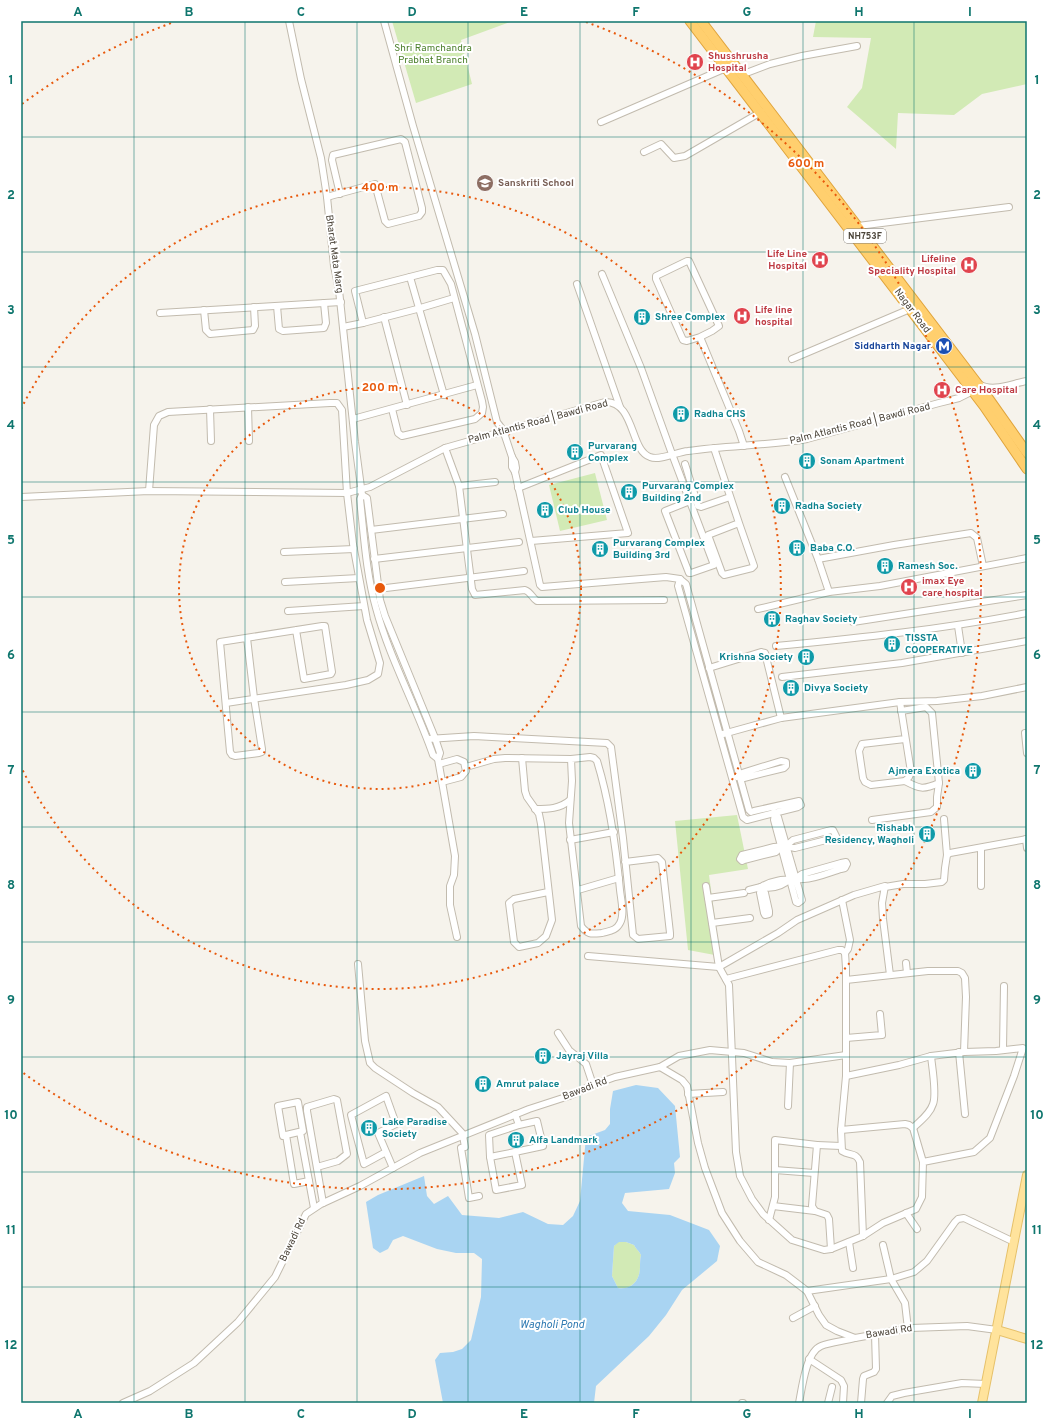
<svg xmlns="http://www.w3.org/2000/svg" width="1048" height="1424" font-family="Overpass,sans-serif">
  <style>
    .green { fill: #d2eab5 }
    .water { fill: #a9d4f2; fill-rule: evenodd }
    .lines { fill: none; stroke-linecap: round; stroke-linejoin: round }
    .minor-casing { stroke: #c2bbae; stroke-width: 8 }
    .major-casing { stroke: #e6c16a; stroke-width: 10 }
    .highway-casing { stroke: #e0a43c; stroke-width: 11 }
    .minor { stroke: #fff; stroke-width: 6 }
    .major { stroke: #ffe39c; stroke-width: 8 }
    .highway { stroke: #ffcf6e; stroke-width: 9 }
    .grid { fill: none; stroke: #0f766e; stroke-width: 1; stroke-opacity: 0.55 }
    .ring { fill: none; stroke: #e8590c; stroke-width: 2; stroke-dasharray: 2 4 }
    .labels { text-anchor: middle; dominant-baseline: central; stroke-width: 4; stroke-linejoin: round; paint-order: stroke }
    .shield { fill: #fff; stroke: #817c74; stroke-width: 1 }
    .shield-label { font-size: 9px; font-weight: bold; fill: #4b4439 }
    .park-label { font-size: 10px; fill: #4a7f2a; stroke: #fff }
    .health-label { font-size: 10px; font-weight: bold; fill: #be3a42; stroke: #fff; text-anchor: start }
    .education-label { font-size: 10px; font-weight: bold; fill: #785e54; stroke: #fff; text-anchor: start }
    .street-label { font-size: 10px; fill: #4b4439; stroke: #fff }
    .culture-label { font-size: 10px; font-weight: bold; fill: #0d838f; stroke: #fff; text-anchor: start }
    .transit-label { font-size: 10px; font-weight: bold; fill: #164399; stroke: #fff; text-anchor: end }
    .water-label { font-size: 11px; font-style: italic; fill: #2e7ab2; stroke: #fff }
    .centre { fill: #e8590c; stroke: #fff; stroke-width: 2 }
    .ring-label { font-size: 12px; text-anchor: middle; font-weight: bold; fill: #e8590c; stroke: #fff; stroke-width: 4; stroke-linejoin: round; paint-order: stroke }
    .neatline { fill: none; stroke: #0f766e; stroke-width: 1.5 }
    .grid-label { font-size: 13px; text-anchor: middle; font-weight: bold; fill: #0f766e }
  </style>
  <rect width="100%" height="100%" fill="#f6f3ec"/>
  <g class="green">
    <polygon points="392,21 510,21 510,22 461,40 472,84 416,103"/>
    <polygon points="816,21 1027,21 1027,84 982,94 954,115 898,113 896,149 847,107 862,88 871,38 813,37"/>
    <polygon points="595,473 607,520 560,531 549,485"/>
    <polygon points="737,815 748,869 709,875 720,956 688,950 675,821"/>
    <path d="M619,1241L626,1242L634,1245C636,1249 639,1251 641,1255C640,1259 640,1263 640,1267C640,1281 631,1290 618,1288L612,1276L614,1246Z"/>
  </g>
  <path class="water" d="M636,1085L658,1088L675,1106L680,1157L674,1163L675,1173L669,1189L625,1193L622,1203L628,1211L670,1215L709,1230L720,1246L717,1261L682,1290L666,1315L649,1336L596,1386L594,1403H443L435,1360L440,1353L453,1352L462,1349L471,1340L481,1297L482,1259L474,1253H456L437,1249L403,1236L393,1240L388,1249L380,1253L373,1248L366,1202L378,1195L424,1176L427,1196L434,1204L448,1196L462,1215L499,1218L523,1212L548,1224L563,1225L573,1216L580,1201L586,1137L605,1130L610,1124V1109L613,1091ZM619,1242H626L634,1245C636,1249 639,1251 641,1255C640,1259 640,1263 640,1267C640,1281 631,1290 618,1288L612,1276L614,1246Z"/>
  <g class="lines">
    <g class="minor-casing">
      <g id="minor">
        <path d="M289,21L301,79L321,158L327,197L334,266L339,290L355,442L362,495L360,499C364,535 366,573 376,608C389,657 416,706 433,755L438,759"/>
        <polyline points="384,21 413,126 475,334 497,422 503,430 512,457 515,462 516,468 515,472"/>
        <polyline points="741,75 770,64 802,56 857,46"/>
        <polyline points="601,122 726,68"/>
        <polyline points="644,152 661,144 674,158 685,156 761,112"/>
        <polyline points="327,197 334,195 375,184 385,221 388,224 419,216 422,212 422,208 405,142 401,139 333,155 332,160 340,194"/>
        <polyline points="858,226 1009,207"/>
        <polyline points="602,274 641,368 672,454 714,565 691,573 689,573 665,511 690,501"/>
        <polyline points="410,277 444,395"/>
        <polyline points="577,284 620,407"/>
        <polyline points="277,306 279,329 283,331 324,328 326,323 324,303"/>
        <polyline points="204,310 206,330 210,334 253,330 255,326 254,307"/>
        <polyline points="160,313 341,302"/>
        <polyline points="384,317 407,405"/>
        <polyline points="363,323 417,309 454,298"/>
        <polyline points="343,327 363,323 355,291 437,270 443,270 451,284 482,401 483,407 482,413 475,419 402,436 398,433 392,409"/>
        <polyline points="700,337 712,331 719,326 689,261 687,261 656,276 656,279 683,340 687,341 700,337 739,431 744,446"/>
        <polyline points="792,359 910,309"/>
        <path d="M979,384C992,393 1013,383 1027,381"/>
        <polyline points="248,407 249,441"/>
        <polyline points="210,409 211,441"/>
        <polyline points="353,419 477,385"/>
        <polyline points="445,448 459,486"/>
        <polyline points="714,448 739,523 708,535 722,573 724,575 752,568 754,566 739,523"/>
        <polyline points="512,457 512,467 515,472 540,585 542,587 666,577 680,579"/>
        <polyline points="685,464 698,506 701,507 730,497"/>
        <polyline points="785,477 818,559 829,592"/>
        <path d="M495,482L459,486L472,589L475,595L525,590C531,592 532,598 537,601L664,600"/>
        <polyline points="518,488 601,455 628,533 531,541"/>
        <polyline points="149,491 154,425 159,416 168,412 330,403 337,403 342,410 347,493 353,544 367,620 380,663 378,674 368,680 346,685 226,703"/>
        <polyline points="362,495 367,498 380,600 385,616 435,738 440,753 438,759 455,856 454,875 450,886 450,905 457,937"/>
        <path d="M21,497L149,491L347,493L370,487L445,448L605,402C635,401 630,451 650,457C660,461 677,452 688,451C728,445 767,446 807,439L939,403L959,398L973,391"/>
        <polyline points="371,530 503,514"/>
        <polyline points="284,552 354,549"/>
        <polyline points="374,559 519,542"/>
        <polyline points="818,559 894,545 971,533 977,538 983,566"/>
        <polygon points="680,579 686,584 749,810 751,812 754,811 799,801 801,805 798,807 747,820 743,817 678,586"/>
        <polyline points="285,582 359,578"/>
        <polyline points="378,589 524,571"/>
        <polyline points="758,609 829,592 880,586 1027,558"/>
        <polyline points="288,611 364,606"/>
        <polyline points="853,622 1027,595"/>
        <polyline points="958,626 962,653"/>
        <polyline points="247,638 254,698 262,749 262,752 259,753 235,756 232,755 230,752 220,642 322,626 325,626 332,672 331,674 304,679 296,630"/>
        <path d="M776,646C860,638 944,629 1027,613"/>
        <polyline points="709,668 761,652 765,653 781,718"/>
        <polyline points="782,677 902,663 1027,641"/>
        <polyline points="900,702 911,772 909,777 905,781 871,785 865,782 863,778 859,751 862,744 905,739"/>
        <path d="M901,711L926,707L932,713L939,783C923,790 920,789 905,781"/>
        <polyline points="1025,733 1027,753"/>
        <polyline points="723,734 781,718 900,702 937,701 982,696 1027,687"/>
        <polyline points="428,739 474,736 607,743 611,747 623,838 633,935 638,939 670,936 670,933 662,862 658,858 625,862"/>
        <polyline points="522,758 525,791 527,797 539,814 541,824 552,920 546,936 538,943 519,947 514,942 509,903 514,899 548,892"/>
        <polyline points="439,764 457,759 464,762 466,771 461,777 442,782"/>
        <path d="M466,767L494,759L505,758L571,759L590,757L594,758L597,761C610,803 616,847 620,890C621,900 625,914 620,923C616,931 609,931 602,933C591,934 588,935 581,926L569,823L572,781L571,759"/>
        <polyline points="737,777 742,773 781,761 786,762 786,766 784,768 744,778 739,776"/>
        <path d="M535,809C548,809 560,809 570,800"/>
        <polyline points="774,812 778,817 802,900 798,903 796,902 774,820 775,813"/>
        <polyline points="944,819 947,855"/>
        <polyline points="872,820 931,812 937,807 937,797 939,783"/>
        <polyline points="1026,839 1027,848"/>
        <polyline points="570,840 614,832"/>
        <polyline points="781,847 776,852 744,860 742,861 740,859 742,855 774,847 786,846 793,840 831,830 833,830 836,836 834,838 795,848 786,846"/>
        <polyline points="981,848 981,886"/>
        <path d="M790,879C782,887 772,889 761,887C775,878 789,880 804,879C815,879 831,872 841,869L845,868L847,864L846,862L841,863L802,874L796,878"/>
        <polyline points="706,886 719,967 729,985 736,1152 740,1176 752,1199 763,1214 792,1240 824,1250 831,1249 863,1236 883,1223 916,1209 922,1197 923,1162 974,1152 990,1138 1014,1076 1023,1048 996,1051 964,1052 931,1056 899,1065 846,1076"/>
        <polygon points="761,887 765,893 769,911 769,914 765,915 764,913 760,893"/>
        <polyline points="885,887 903,884 925,884 942,882 944,880 945,868 947,855 950,853 1027,839"/>
        <polyline points="578,890 619,878"/>
        <polyline points="749,890 761,887"/>
        <polyline points="708,898 744,893"/>
        <polyline points="842,900 850,940 848,949 845,953"/>
        <polyline points="712,923 750,918"/>
        <polyline points="588,956 719,967 778,933 797,920 854,895 885,886 882,903 883,919 890,975"/>
        <polyline points="906,963 907,973"/>
        <polyline points="358,964 365,1041 370,1063 375,1068 413,1093 438,1107 464,1135"/>
        <polyline points="726,979 838,950 842,950 845,953 846,968 846,1076 841,1130 905,1124 909,1125 913,1128 923,1162"/>
        <polyline points="846,980 928,971 958,971 962,973 965,978 966,997 964,1052"/>
        <polyline points="558,1033 569,1050 586,1064 593,1085"/>
        <polyline points="846,1038 882,1035 880,1014"/>
        <polyline points="1003,1050 1004,986"/>
        <polyline points="959,1052 965,1114"/>
        <polyline points="660,1067 679,1056 710,1050 744,1053 772,1062 790,1063 846,1055"/>
        <polyline points="688,1094 723,1092"/>
        <polyline points="788,1106 790,1063"/>
        <polyline points="515,1114 519,1125 489,1135 490,1157 496,1190 522,1185 515,1152 543,1146 537,1121 519,1125"/>
        <path d="M913,1128C920,1121 930,1114 933,1104C937,1094 932,1067 931,1056"/>
        <path d="M841,1130L842,1151C850,1156 856,1152 860,1162L863,1236"/>
        <polyline points="300,1132 314,1208"/>
        <polyline points="286,1135 303,1131 298,1102 278,1106 283,1136 286,1135 294,1184 309,1181"/>
        <polyline points="463,1136 465,1147 461,1148 469,1198 479,1196"/>
        <polyline points="817,1145 841,1146"/>
        <polyline points="386,1152 364,1164 351,1115 386,1096 396,1124 378,1133 393,1168"/>
        <polyline points="490,1157 515,1152"/>
        <polyline points="317,1167 338,1161 347,1154 337,1100 334,1099 307,1107 307,1111 323,1203"/>
        <polyline points="775,1170 814,1173"/>
        <polyline points="773,1206 815,1211"/>
        <polyline points="906,1213 917,1229"/>
        <polyline points="769,1220 775,1197 775,1140 817,1145 812,1206 815,1211 827,1215 829,1219 831,1249"/>
        <polyline points="849,1242 853,1268"/>
        <polyline points="883,1245 891,1279 905,1303 908,1329"/>
        <polyline points="807,1291 891,1279 914,1272 927,1261 955,1222 958,1219 964,1218 1014,1242"/>
        <polyline points="793,1318 815,1306"/>
        <polyline points="809,1359 841,1380 844,1386 843,1403"/>
        <polyline points="123,1403 150,1391 194,1363 238,1322 275,1277 306,1214 321,1204 360,1186 420,1153 529,1109 569,1096 593,1085 615,1077 660,1067 682,1080 687,1086 698,1143 705,1168 722,1213 740,1241 758,1262 786,1275 807,1291 819,1315 826,1325 837,1331 855,1338 911,1328 967,1326 997,1330"/>
        <polyline points="742,1403 743,1403"/>
        <path d="M799,1403C802,1388 806,1352 821,1346C831,1342 845,1341 855,1338"/>
        <polyline points="828,1403 832,1387"/>
        <polyline points="861,1403 863,1379 864,1376 874,1372 876,1369 875,1334"/>
        <polyline points="887,1403 892,1396 904,1393 962,1383 986,1384"/>
      </g>
    </g>
    <g class="major-casing">
      <g id="major">
        <polyline points="997,1330 1027,1339"/>
        <polyline points="982,1403 1027,1175"/>
      </g>
    </g>
    <g class="highway-casing">
      <g id="highway">
        <polyline points="690,21 984,406 1027,469"/>
        <polyline points="701,21 986,395 1027,453"/>
      </g>
    </g>
    <use href="#minor" class="minor"/>
    <use href="#major" class="major"/>
    <use href="#highway" class="highway"/>
  </g>
  <path class="grid" d="M134,21V1403M245,21V1403M357,21V1403M468,21V1403M580,21V1403M691,21V1403M803,21V1403M914,21V1403M21,137H1027M21,252H1027M21,367H1027M21,482H1027M21,597H1027M21,712H1027M21,827H1027M21,942H1027M21,1057H1027M21,1172H1027M21,1287H1027"/>
  <g class="ring">
    <circle cx="380" cy="588" r="201"/>
    <path d="M21 409A401 401 0 1 1 21 767"/>
    <path d="M22 104A602 602 0 0 1 174 22M586 22A602 602 0 1 1 22 1072"/>
  </g>
  <defs>
    <g id="hospital-disc" transform="scale(0.9)"><circle r="9.5" fill="#e0444e" stroke="#fff"/><path d="M-5-5h3v3.5h4V-5h3V5h-3V1.5h-4V5h-3Z" fill="#fff"/></g>
    <g id="school-disc" transform="scale(0.9)"><circle r="9.5" fill="#8d6e63" stroke="#fff"/><path d="M0-5L7-2L0 1L-7-2ZM-4 1L0 2.5L4 1V4Q0 6-4 4Z" fill="#fff"/></g>
    <g id="building-disc" transform="scale(0.9)"><circle r="9.5" fill="#0f9aa8" stroke="#fff"/><path d="M-4-6H4V6H1V3H-1V6H-4ZM-2.5-4.3h1.7v1.8h-1.7ZM.8-4.3h1.7v1.8H.8ZM-2.5-1h1.7V.8h-1.7ZM.8-1h1.7V.8H.8Z" fill="#fff"/></g>
    <g id="metro-disc" transform="scale(0.9)"><circle r="9.5" fill="#1a4fb4" stroke="#fff"/><path d="M-5.5 5V-5H-3L0 0L3-5H5.5V5H3V-.5L0 4L-3-.5V5Z" fill="#fff"/></g>
  </defs>
  <g fill-rule="evenodd">
    <use href="#hospital-disc" x="695" y="62"/>
    <use href="#school-disc" x="485" y="183"/>
    <use href="#hospital-disc" x="820" y="260"/>
    <use href="#hospital-disc" x="969" y="265"/>
    <use href="#hospital-disc" x="742" y="316"/>
    <use href="#building-disc" x="642" y="317"/>
    <use href="#metro-disc" x="944" y="346"/>
    <use href="#hospital-disc" x="942" y="390"/>
    <use href="#building-disc" x="681" y="414"/>
    <use href="#building-disc" x="575" y="452"/>
    <use href="#building-disc" x="807" y="461"/>
    <use href="#building-disc" x="629" y="492"/>
    <use href="#building-disc" x="782" y="506"/>
    <use href="#building-disc" x="545" y="510"/>
    <use href="#building-disc" x="797" y="548"/>
    <use href="#building-disc" x="600" y="549"/>
    <use href="#building-disc" x="885" y="566"/>
    <use href="#hospital-disc" x="909" y="587"/>
    <use href="#building-disc" x="772" y="619"/>
    <use href="#building-disc" x="892" y="644"/>
    <use href="#building-disc" x="806" y="657"/>
    <use href="#building-disc" x="791" y="688"/>
    <use href="#building-disc" x="973" y="771"/>
    <use href="#building-disc" x="927" y="834"/>
    <use href="#building-disc" x="543" y="1056"/>
    <use href="#building-disc" x="483" y="1084"/>
    <use href="#building-disc" x="369" y="1128"/>
    <use href="#building-disc" x="516" y="1140"/>
  </g>
  <g class="labels">
    <rect class="shield" x="844" y="229" width="42" height="14" rx="3"/>
    <g class="shield-label">
      <text x="865" y="236">NH753F</text>
    </g>
    <g class="park-label">
      <text x="433" y="48">Shri Ramchandra<tspan x="433" dy="12">Prabhat Branch</tspan></text>
    </g>
    <g class="health-label">
      <text x="708" y="56">Shusshrusha<tspan x="708" dy="12">Hospital</tspan></text>
      <text x="807" y="254" text-anchor="end">Life Line<tspan x="807" dy="12">Hospital</tspan></text>
      <text x="956" y="259" text-anchor="end">Lifeline<tspan x="956" dy="12">Speciality Hospital</tspan></text>
      <text x="755" y="310">Life line<tspan x="755" dy="12">hospital</tspan></text>
      <text x="955" y="390">Care Hospital</text>
      <text x="922" y="581">imax Eye<tspan x="922" dy="12">care hospital</tspan></text>
    </g>
    <g class="education-label">
      <text x="498" y="183">Sanskriti School</text>
    </g>
    <g class="street-label">
      <text transform="translate(334 254) rotate(82)">Bharat Mata Marg</text>
      <text transform="translate(912 311) rotate(53)">Nagar Road</text>
      <text transform="translate(538 422) rotate(-15)">Palm Atlantis Road | Bawdi Road</text>
      <text transform="translate(860 424) rotate(-14)">Palm Atlantis Road | Bawdi Road</text>
      <text transform="translate(585 1089) rotate(-21)">Bawadi Rd</text>
      <text transform="translate(293 1240) rotate(-64)">Bawadi Rd</text>
      <text transform="translate(889 1332) rotate(-9)">Bawadi Rd</text>
    </g>
    <g class="culture-label">
      <text x="655" y="317">Shree Complex</text>
      <text x="694" y="414">Radha CHS</text>
      <text x="588" y="446">Purvarang<tspan x="588" dy="12">Complex</tspan></text>
      <text x="820" y="461">Sonam Apartment</text>
      <text x="642" y="486">Purvarang Complex<tspan x="642" dy="12">Building 2nd</tspan></text>
      <text x="795" y="506">Radha Society</text>
      <text x="558" y="510">Club House</text>
      <text x="613" y="543">Purvarang Complex<tspan x="613" dy="12">Building 3rd</tspan></text>
      <text x="810" y="548">Baba C.O.</text>
      <text x="898" y="566">Ramesh Soc.</text>
      <text x="785" y="619">Raghav Society</text>
      <text x="905" y="638">TISSTA<tspan x="905" dy="12">COOPERATIVE</tspan></text>
      <text x="793" y="657" text-anchor="end">Krishna Society</text>
      <text x="804" y="688">Divya Society</text>
      <text x="960" y="771" text-anchor="end">Ajmera Exotica</text>
      <text x="914" y="828" text-anchor="end">Rishabh<tspan x="914" dy="12">Residency, Wagholi</tspan></text>
      <text x="556" y="1056">Jayraj Villa</text>
      <text x="496" y="1084">Amrut palace</text>
      <text x="382" y="1122">Lake Paradise<tspan x="382" dy="12">Society</tspan></text>
      <text x="529" y="1140">Alfa Landmark</text>
    </g>
    <g class="transit-label">
      <text x="931" y="346">Siddharth Nagar</text>
    </g>
    <g class="water-label">
      <text x="552" y="1325">Wagholi Pond</text>
    </g>
  </g>
  <circle cx="380" cy="588" r="6" class="centre"/>
  <g class="ring-label">
    <text x="806" y="167">600 m</text>
    <text x="380" y="191">400 m</text>
    <text x="380" y="391">200 m</text>
  </g>
  <rect width="1048" height="1424" fill="none" stroke="#ffffff" stroke-width="44"/>
  <rect x="22" y="22" width="1004" height="1380" class="neatline"/>
  <g class="grid-label">
    <text x="78" y="16">A</text>
    <text x="189" y="16">B</text>
    <text x="301" y="16">C</text>
    <text x="412" y="16">D</text>
    <text x="524" y="16">E</text>
    <text x="636" y="16">F</text>
    <text x="747" y="16">G</text>
    <text x="859" y="16">H</text>
    <text x="970" y="16">I</text>
    <text x="11" y="84">1</text>
    <text x="1037" y="84">1</text>
    <text x="11" y="199">2</text>
    <text x="1037" y="199">2</text>
    <text x="11" y="314">3</text>
    <text x="1037" y="314">3</text>
    <text x="11" y="429">4</text>
    <text x="1037" y="429">4</text>
    <text x="11" y="544">5</text>
    <text x="1037" y="544">5</text>
    <text x="11" y="659">6</text>
    <text x="1037" y="659">6</text>
    <text x="11" y="774">7</text>
    <text x="1037" y="774">7</text>
    <text x="11" y="889">8</text>
    <text x="1037" y="889">8</text>
    <text x="11" y="1004">9</text>
    <text x="1037" y="1004">9</text>
    <text x="11" y="1119">10</text>
    <text x="1037" y="1119">10</text>
    <text x="11" y="1234">11</text>
    <text x="1037" y="1234">11</text>
    <text x="11" y="1349">12</text>
    <text x="1037" y="1349">12</text>
    <text x="78" y="1418">A</text>
    <text x="189" y="1418">B</text>
    <text x="301" y="1418">C</text>
    <text x="412" y="1418">D</text>
    <text x="524" y="1418">E</text>
    <text x="636" y="1418">F</text>
    <text x="747" y="1418">G</text>
    <text x="859" y="1418">H</text>
    <text x="970" y="1418">I</text>
  </g>
</svg>
